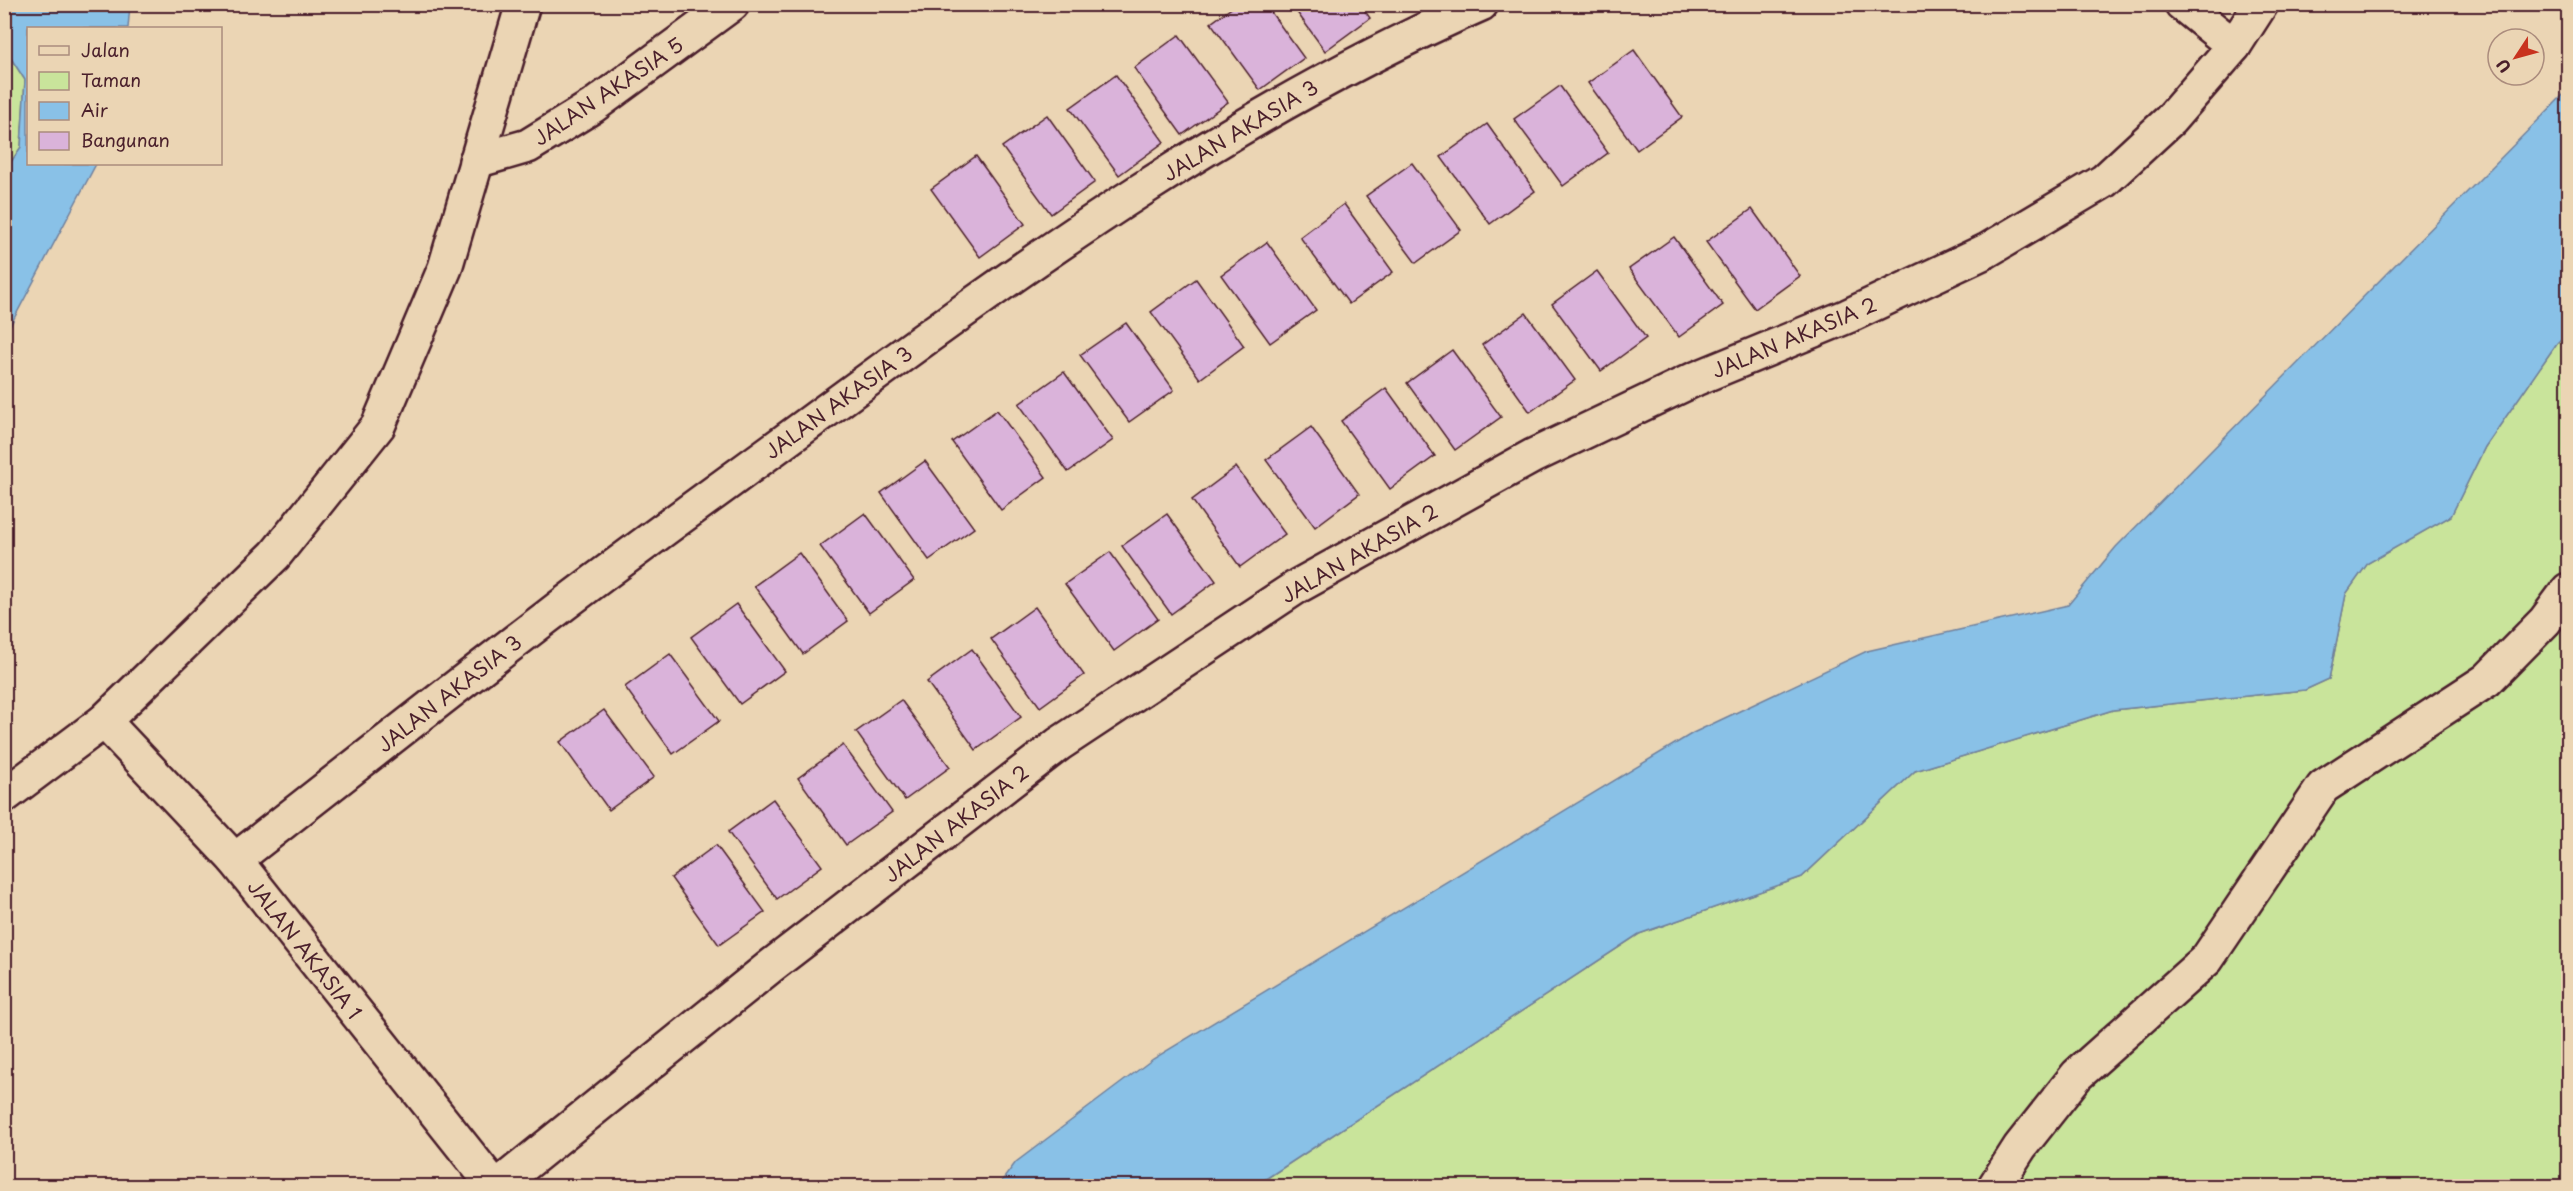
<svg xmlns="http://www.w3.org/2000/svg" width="2573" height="1191" font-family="'Playpen Sans',sans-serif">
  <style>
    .green { fill: #c9e49b; stroke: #8a8263; stroke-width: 1.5 }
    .water { fill: #89c1e7; stroke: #70809c; stroke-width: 1.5 }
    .building { fill: #dab3da; stroke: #4a1f2b; stroke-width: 1.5 }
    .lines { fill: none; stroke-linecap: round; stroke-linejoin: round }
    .minor-casing { stroke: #4a1f2b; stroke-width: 38 }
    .minor { stroke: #ebd5b4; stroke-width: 33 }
    .labels { text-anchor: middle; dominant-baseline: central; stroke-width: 5; stroke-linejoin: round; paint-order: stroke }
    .street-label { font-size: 20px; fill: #4a1f2b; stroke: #ebd5b4 }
  </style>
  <rect width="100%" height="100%" fill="#ebd5b4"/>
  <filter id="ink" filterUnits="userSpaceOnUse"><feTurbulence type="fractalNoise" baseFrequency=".0167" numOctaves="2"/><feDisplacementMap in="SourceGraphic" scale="12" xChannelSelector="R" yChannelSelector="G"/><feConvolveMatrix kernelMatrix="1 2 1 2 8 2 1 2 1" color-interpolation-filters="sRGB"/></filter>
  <g filter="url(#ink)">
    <g class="green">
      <polygon points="5,49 25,80 21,147 5,171"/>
      <polygon points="2568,332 2568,1177 2551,1186 1255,1186 1639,934 1802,877 1915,771 2113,710 2305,690 2329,679 2346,594 2368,563 2451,516 2485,447 2557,343"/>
    </g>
    <g class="water">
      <polygon points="5,4 130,5 128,28 28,28 28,164 96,164 10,326 5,343 5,171 21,147 25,80 5,49"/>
      <polygon points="2568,90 2568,332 2557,343 2485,447 2451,516 2368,563 2346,594 2329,679 2305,690 2113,710 1915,771 1802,877 1639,934 1255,1186 998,1186 1016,1162 1153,1059 1693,733 1867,651 2068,605 2116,547"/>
    </g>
    <g class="building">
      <polygon points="1237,4 1265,4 1304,58 1260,90 1211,23"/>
      <polygon points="1291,4 1360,4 1370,18 1325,51"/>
      <polygon points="1179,35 1228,102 1182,135 1134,68"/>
      <polygon points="1634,50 1682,117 1637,150 1588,83"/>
      <polygon points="1116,75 1164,142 1119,175 1070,108"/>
      <polygon points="1560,86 1608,153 1563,186 1514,119"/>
      <polygon points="1047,115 1095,182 1051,214 1002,147"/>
      <polygon points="1487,124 1535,191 1490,224 1441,157"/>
      <polygon points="976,156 1025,224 980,257 931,189"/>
      <polygon points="1412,163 1461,230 1416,263 1366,196"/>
      <polygon points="1344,204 1393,272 1349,304 1300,237"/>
      <polygon points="1752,209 1800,276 1755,309 1706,242"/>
      <polygon points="1674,237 1723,305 1679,337 1629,269"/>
      <polygon points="1267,242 1316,310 1270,343 1221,275"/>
      <polygon points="1597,271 1646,338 1601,371 1552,304"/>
      <polygon points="1196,279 1244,346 1200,379 1151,312"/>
      <polygon points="1526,313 1575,380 1530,412 1482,345"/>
      <polygon points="1126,323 1174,390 1129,422 1080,355"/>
      <polygon points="1452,350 1501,417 1455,450 1407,383"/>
      <polygon points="1064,372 1113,440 1068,472 1019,404"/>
      <polygon points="1386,388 1435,456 1390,489 1341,421"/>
      <polygon points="997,410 1046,477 1001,510 952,442"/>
      <polygon points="1311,427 1359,494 1315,527 1266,460"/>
      <polygon points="925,461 974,528 929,560 881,493"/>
      <polygon points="1236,467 1285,534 1240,567 1192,500"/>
      <polygon points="865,513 914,580 869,613 820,546"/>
      <polygon points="1167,514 1216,581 1171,614 1122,546"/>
      <polygon points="1110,552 1158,619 1114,651 1065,584"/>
      <polygon points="799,553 848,621 803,654 754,586"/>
      <polygon points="736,604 785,671 740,704 691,637"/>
      <polygon points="1035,607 1084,675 1040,707 991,639"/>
      <polygon points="972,649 1021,717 976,750 927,682"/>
      <polygon points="670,654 719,721 673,754 625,687"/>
      <polygon points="901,700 950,767 905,800 856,732"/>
      <polygon points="604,710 654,777 609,810 560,742"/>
      <polygon points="843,745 892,812 846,845 798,778"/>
      <polygon points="773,799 822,866 777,899 728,832"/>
      <polygon points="716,845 765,912 719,945 671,878"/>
    </g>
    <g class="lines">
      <g class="minor-casing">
        <g id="minor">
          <polyline points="2182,4 2234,46"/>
          <polyline points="476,161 528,146 593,106 732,4"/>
          <polyline points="104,721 235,860 494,1186"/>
          <polyline points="4,796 104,721 275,555 378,426 445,268 523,4"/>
          <path d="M235,860C339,779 442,697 547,617C638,547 731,481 823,413C1031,260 1243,108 1481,4"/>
          <polyline points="498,1186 771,966 1059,744 1298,586 1533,456 1695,379 1848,316 1986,251 2104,181 2170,120 2234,46 2261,4"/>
          <polyline points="1995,1186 2020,1147 2077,1075 2207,959 2323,787 2487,680 2545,621 2568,590"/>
        </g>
      </g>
      <use href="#minor" class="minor"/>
    </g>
  </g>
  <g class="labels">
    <g class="street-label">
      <text transform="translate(608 91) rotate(-34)">JALAN AKASIA 5</text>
      <text transform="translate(1240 130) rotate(-31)">JALAN AKASIA 3</text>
      <text transform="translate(1794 337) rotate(-23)">JALAN AKASIA 2</text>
      <text transform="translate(838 402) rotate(-36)">JALAN AKASIA 3</text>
      <text transform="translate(1359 553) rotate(-30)">JALAN AKASIA 2</text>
      <text transform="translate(449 693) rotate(-38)">JALAN AKASIA 3</text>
      <text transform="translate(956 823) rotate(-38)">JALAN AKASIA 2</text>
      <text transform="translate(305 949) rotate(52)">JALAN AKASIA 1</text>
    </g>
  </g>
  <rect width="2573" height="1191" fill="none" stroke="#ebd5b4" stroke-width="24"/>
  <rect x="12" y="12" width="2549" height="1167" fill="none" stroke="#4a1f2b" stroke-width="2" filter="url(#ink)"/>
  <rect x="27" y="27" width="195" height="138" fill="#ebd5b4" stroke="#ab8c7d" stroke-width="1.5"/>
  <rect x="39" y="46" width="30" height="9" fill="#ebd5b4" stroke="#ab8c7d" stroke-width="1.5"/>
  <text x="81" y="57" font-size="18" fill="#4a1f2b">Jalan</text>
  <rect x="39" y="72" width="30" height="18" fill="#c9e49b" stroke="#ab8c7d" stroke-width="1.5"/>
  <text x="81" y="87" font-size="18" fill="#4a1f2b">Taman</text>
  <rect x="39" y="102" width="30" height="18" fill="#89c1e7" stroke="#ab8c7d" stroke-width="1.5"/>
  <text x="81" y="117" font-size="18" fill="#4a1f2b">Air</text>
  <rect x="39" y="132" width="30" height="18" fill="#dab3da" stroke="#ab8c7d" stroke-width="1.5"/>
  <text x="81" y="147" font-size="18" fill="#4a1f2b">Bangunan</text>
  <g transform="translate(2516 57) rotate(234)"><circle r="28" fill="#ebd5b4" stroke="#ab8c7d" stroke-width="1.5"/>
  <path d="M0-4.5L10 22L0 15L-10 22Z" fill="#c8321e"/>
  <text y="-9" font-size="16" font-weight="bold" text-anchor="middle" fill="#4a1f2b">U</text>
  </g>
</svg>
